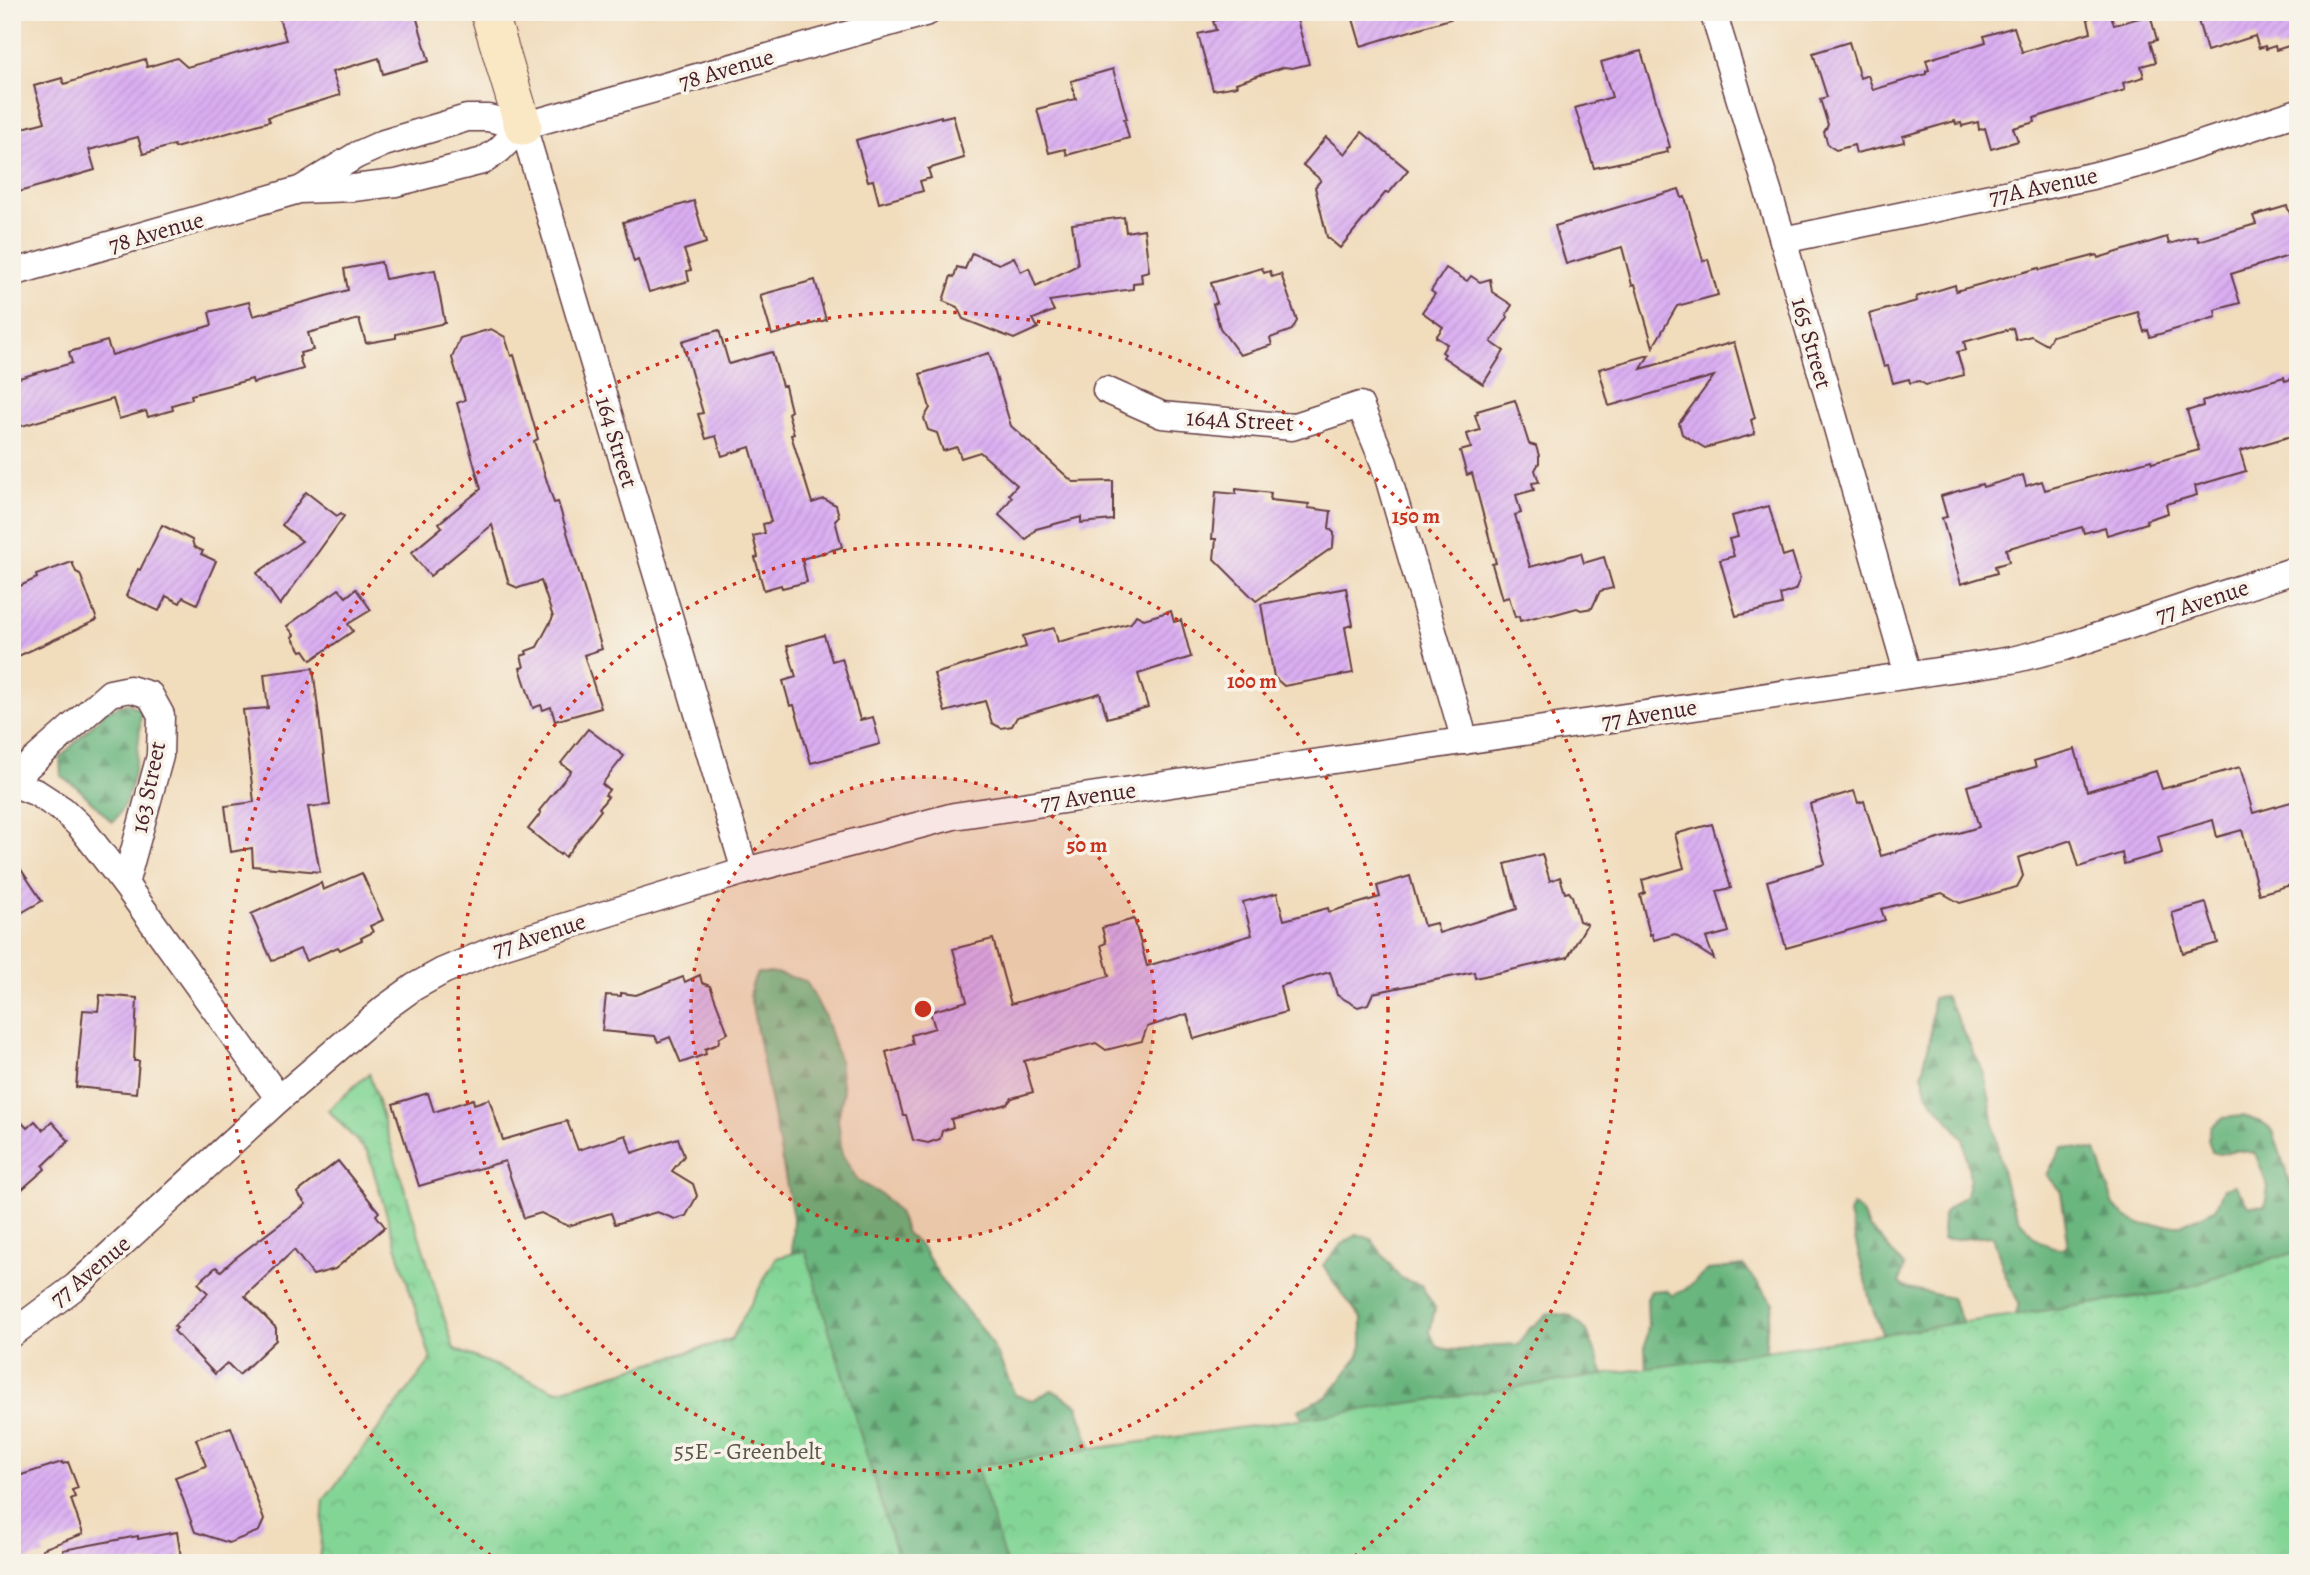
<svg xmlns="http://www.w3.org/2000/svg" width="2310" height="1575" font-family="Alegreya,serif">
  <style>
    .forest { fill: url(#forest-firs); stroke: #5a6a55; stroke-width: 2 }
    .park { fill: url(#park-crowns); stroke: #667a60; stroke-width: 2 }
    .building { fill: url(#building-hatch) }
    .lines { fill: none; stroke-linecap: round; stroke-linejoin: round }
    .street-casing { stroke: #633b41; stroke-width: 29 }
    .secondary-casing { stroke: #633b41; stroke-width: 39 }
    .street { stroke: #fff; stroke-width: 26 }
    .secondary { stroke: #fae7c3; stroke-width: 37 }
    .ring { fill: none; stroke: #c8321e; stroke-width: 3.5; stroke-dasharray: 3.5 7 }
    .labels { text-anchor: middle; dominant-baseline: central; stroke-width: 7; stroke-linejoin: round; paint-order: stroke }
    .street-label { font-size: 24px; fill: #4a1f2b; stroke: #f7f3e8 }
    .park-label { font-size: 24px; fill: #5b564b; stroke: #f7f3e8 }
    .centre { fill: #c8321e; stroke: #f7f3e8; stroke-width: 3.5 }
    .ring-label { font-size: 21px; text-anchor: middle; font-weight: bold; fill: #c8321e; stroke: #f7f3e8; stroke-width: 7; stroke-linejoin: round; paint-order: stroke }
  </style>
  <defs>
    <pattern id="forest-firs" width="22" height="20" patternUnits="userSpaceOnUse" patternTransform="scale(1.75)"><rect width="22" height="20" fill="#6ab67f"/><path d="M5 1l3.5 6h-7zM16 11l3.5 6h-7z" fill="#599368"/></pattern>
    <pattern id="park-crowns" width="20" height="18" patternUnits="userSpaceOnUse" patternTransform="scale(1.75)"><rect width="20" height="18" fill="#83d596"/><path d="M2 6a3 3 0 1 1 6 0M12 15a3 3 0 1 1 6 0" fill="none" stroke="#73b681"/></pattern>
    <pattern id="building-hatch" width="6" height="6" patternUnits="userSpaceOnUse" patternTransform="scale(1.75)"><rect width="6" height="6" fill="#daaef2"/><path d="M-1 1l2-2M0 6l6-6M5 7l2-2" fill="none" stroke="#bd95d0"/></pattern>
  </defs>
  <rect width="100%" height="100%" fill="#f7f3e8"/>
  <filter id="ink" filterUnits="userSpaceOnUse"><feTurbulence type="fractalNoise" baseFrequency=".0143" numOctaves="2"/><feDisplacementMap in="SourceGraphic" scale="14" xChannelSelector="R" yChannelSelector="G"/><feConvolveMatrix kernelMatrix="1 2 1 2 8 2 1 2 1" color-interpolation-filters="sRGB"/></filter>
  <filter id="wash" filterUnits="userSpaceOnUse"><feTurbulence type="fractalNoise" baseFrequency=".00686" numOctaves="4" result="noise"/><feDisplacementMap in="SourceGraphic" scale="28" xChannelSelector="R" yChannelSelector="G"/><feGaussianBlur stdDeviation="1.57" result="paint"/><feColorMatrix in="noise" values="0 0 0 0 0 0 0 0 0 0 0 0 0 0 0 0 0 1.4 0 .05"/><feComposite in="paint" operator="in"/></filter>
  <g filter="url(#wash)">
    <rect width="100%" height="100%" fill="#f1dcbc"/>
    <g class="forest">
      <path d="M127,703L141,710C140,738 134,805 112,822L78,788L61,776L60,758L106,711Z"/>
      <polygon points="757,973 776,973 806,981 825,1017 839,1060 843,1094 838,1119 842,1154 858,1181 882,1195 898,1212 906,1233 923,1249 944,1284 985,1333 998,1356 1015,1395 1033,1400 1052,1390 1077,1405 1092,1449 1121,1445 1132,1563 325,1563 431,1360 442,1344 557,1391 735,1338 792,1260 793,1217 750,995 752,985"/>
      <path d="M1945,996C1956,1014 1963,1029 1971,1048C1975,1057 1981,1064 1983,1072C2000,1123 1993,1215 2045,1244C2050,1247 2059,1248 2065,1249L2068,1240L2061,1192L2047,1175L2062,1147L2096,1151L2114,1206L2127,1218L2142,1225H2181L2215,1209L2224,1188L2235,1185L2248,1205L2265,1206L2268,1187L2255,1153L2235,1150L2220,1154L2212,1152L2208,1139L2211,1126L2223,1118L2243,1116L2260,1122L2273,1131L2298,1209V1283L1893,1362L1871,1304L1849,1214L1853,1205L1861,1212L1869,1228L1881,1239L1904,1267L1899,1283L1904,1287L1951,1298L1967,1331L2014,1323L2019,1303L2005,1275L1993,1236C1975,1237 1961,1240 1943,1239C1940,1213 1945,1209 1966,1195L1970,1178L1963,1138L1928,1095L1922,1073L1930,1039L1933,998Z"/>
      <path d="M1357,1234L1371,1239L1400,1278L1421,1285L1435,1308L1430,1332L1436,1346C1461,1357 1492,1341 1519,1345L1527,1331L1549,1313L1571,1316L1587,1331L1604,1375L1330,1422L1303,1419L1298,1410L1328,1396L1359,1356L1362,1346V1319L1337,1287L1323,1265L1340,1246Z"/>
      <polygon points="1744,1266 1773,1303 1767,1327 1764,1378 1649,1386 1645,1349 1648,1325 1647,1299 1651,1291 1666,1290 1673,1296 1692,1284 1708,1270"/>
    </g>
    <g class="park">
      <polygon points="369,1073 454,1349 557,1391 731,1340 776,1258 805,1250 899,1563 319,1563 324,1500 431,1360 368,1153 328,1110"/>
      <polygon points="2298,1251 2298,1563 1006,1563 976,1466 2172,1292"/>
    </g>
    <g id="blocks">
      <g class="building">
        <polygon points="277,12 415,12 429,61 383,74 379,58 332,72 340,95 268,117 270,121 175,148 174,145 143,154 138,137 89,150 95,170 12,194 12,131 45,122 34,86 62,78 64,84 145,59 147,67 177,58 187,67 286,40"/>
        <polygon points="1245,12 1295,12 1309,64 1292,68 1284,67 1236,83 1237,86 1213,90 1198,34 1216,30 1213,21"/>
        <polygon points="1351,12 1452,12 1453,18 1361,46"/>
        <polygon points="2086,12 2110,12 2114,25 2150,15 2157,40 2150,42 2156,62 2141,66 2144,77 2123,83 2125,90 2034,118 2035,122 2013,128 2018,141 1991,149 1985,128 1979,130 1978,122 1962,126 1961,123 1956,124 1955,121 1903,136 1904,142 1856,153 1854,145 1836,150 1828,145 1824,132 1828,125 1820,99 1827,97 1813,53 1849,42 1860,78 1868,75 1873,90 1926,74 1926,71 1929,70 1926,60 1986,42 1984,36 2014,27 2022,52 2091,32"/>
        <polygon points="2211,12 2298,12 2298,43 2276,50 2275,46 2266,49 2265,46 2259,48 2255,36 2207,51 2197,17"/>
        <polygon points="1641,51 1670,147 1667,148 1668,152 1594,168 1575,108 1612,97 1601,62"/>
        <polygon points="1113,69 1127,119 1124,119 1129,138 1067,155 1065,149 1049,153 1037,109 1076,99 1071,81"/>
        <polygon points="953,115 964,158 928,169 931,178 920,181 923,191 879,203 873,180 868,181 856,140 941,116 941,118"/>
        <polygon points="1362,132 1408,170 1389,193 1386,192 1340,248 1327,237 1315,187 1321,180 1303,165 1326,137 1345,154"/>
        <polygon points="1679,189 1682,198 1685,197 1703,261 1708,259 1718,295 1677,306 1653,347 1635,284 1632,285 1622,247 1566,264 1555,226"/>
        <polygon points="694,201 706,243 684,250 691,270 687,271 689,281 649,292 638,260 634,262 623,222"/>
        <polygon points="2287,206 2291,216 2298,214 2298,253 2231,274 2240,303 2215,310 2216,317 2150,337 2148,330 2144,332 2138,312 2052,336 2047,345 2031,336 2016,340 2013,328 1964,342 1966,350 1957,352 1964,375 1926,385 1919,381 1910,383 1909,379 1893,383 1888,366 1884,367 1869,314 1917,301 1916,297 1955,285 1956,291 2039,268 2040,270 2097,255 2098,258 2167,237 2169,244 2197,236 2198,241 2256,224 2253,216"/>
        <polygon points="1124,217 1126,232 1144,229 1149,271 1141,273 1142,282 1133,283 1133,289 1049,301 1054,311 1033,319 1038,328 1014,339 963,319 957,307 943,301 951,276 954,277 957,267 965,269 972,253 999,264 1014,257 1021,272 1029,268 1036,286 1078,265 1072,224"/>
        <polygon points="381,262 385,279 435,270 445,323 396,334 396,338 366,343 359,319 308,333 313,350 300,353 301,356 299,357 303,369 253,383 252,379 191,395 192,399 172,405 173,410 148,417 146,411 119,419 113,399 12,429 12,380 72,363 69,352 107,341 112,355 212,325 209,312 249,302 253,316 348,290 344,269"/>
        <polygon points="1262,268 1264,273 1270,271 1272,277 1281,274 1297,321 1292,330 1270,338 1272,345 1240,355 1220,328 1213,304 1217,303 1211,283"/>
        <polygon points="1446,268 1467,281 1471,276 1480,282 1490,279 1492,292 1512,305 1506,315 1508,317 1491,342 1504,351 1483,384 1443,357 1445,354 1442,352 1447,344 1436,337 1443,327 1422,312 1435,294 1431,291"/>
        <polygon points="815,280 826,320 772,335 760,295"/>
        <polygon points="491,329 505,337 511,356 514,355 538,439 534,441 554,503 558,502 602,649 584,655 601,708 555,721 551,707 543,710 541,705 533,708 520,668 524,667 521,656 527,654 526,651 537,647 553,617 541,581 518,588 509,584 492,525 430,576 411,553 442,527 439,523 481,489 457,403 465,400 452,358 460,338"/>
        <polygon points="719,330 729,364 772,352 782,386 785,386 791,411 788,413 794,434 791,435 812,503 824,499 836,505 839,516 835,520 842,547 802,559 807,582 782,588 781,585 764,590 755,558 758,557 753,536 765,533 763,524 771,522 750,447 722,456 716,436 706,439 698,414 703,413 682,341"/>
        <polygon points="1734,342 1755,418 1751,420 1755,434 1705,448 1682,434 1679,423 1714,376 1609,406 1599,369 1649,355 1641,369"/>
        <polygon points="989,353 1011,426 1073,482 1113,481 1113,520 1081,523 1081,517 1036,529 1026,540 999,515 1012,497 1009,494 1017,485 980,452 961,458 957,447 943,451 937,433 928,430 924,418 930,408 920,374"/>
        <polygon points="2284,377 2285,381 2298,377 2298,434 2240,451 2246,471 2195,486 2197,495 2166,504 2168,513 2146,520 2147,523 2107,535 2105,527 2084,533 2082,527 2006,549 2009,562 1995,566 1997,573 1961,584 1942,518 1947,517 1941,496 1982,484 1983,487 2023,475 2026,486 2042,481 2045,490 2151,460 2152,463 2199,450 2187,411 2203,406 2202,401"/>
        <polygon points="1515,400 1529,444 1536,446 1539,456 1539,463 1535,470 1539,482 1532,483 1534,490 1516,495 1521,513 1515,515 1530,567 1581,553 1584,563 1604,557 1613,588 1600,591 1592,608 1581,610 1577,608 1552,615 1547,614 1520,621 1519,616 1515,617 1509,597 1502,599 1492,564 1496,563 1472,473 1467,475 1460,451 1471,448 1467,434 1480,430 1475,415 1478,414 1477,411"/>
        <polygon points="1236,489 1271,493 1270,500 1309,504 1308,508 1331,511 1329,528 1334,533 1333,547 1256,601 1214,559 1216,539 1212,539 1216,492 1236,494"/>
        <polygon points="306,492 337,516 341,513 344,516 280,605 257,573 302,541 282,525"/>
        <polygon points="1769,506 1783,556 1792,553 1800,579 1795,590 1780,595 1782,605 1736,616 1720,560 1734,556 1729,539 1738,537 1732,516"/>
        <polygon points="162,525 192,540 194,547 203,551 201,554 216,561 197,604 183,597 180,603 166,596 159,611 126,596 138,569 140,570"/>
        <polygon points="72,562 76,572 80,574 97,620 12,659 12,590 37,578 36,575"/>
        <polygon points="1346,588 1353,625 1345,627 1353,673 1284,686 1274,677 1261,604"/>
        <polygon points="339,589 346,597 356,589 371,610 348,624 353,631 311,660 304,650 301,651 292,637 294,635 287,626"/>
        <polygon points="1171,611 1174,622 1181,620 1191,657 1138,674 1148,707 1107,718 1100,693 1017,717 1012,726 1001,728 992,723 985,701 945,712 934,674 1026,647 1023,636 1054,628 1058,642 1131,623 1136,615 1144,619"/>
        <polygon points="824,635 832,661 842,658 860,720 873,717 880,744 811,763 794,705 790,706 783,681 796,677 787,646"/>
        <polygon points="313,668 330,805 308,807 320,872 253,866 252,848 231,852 225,806 254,802 243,710 268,708 264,674"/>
        <polygon points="588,729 624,756 602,784 609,790 605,795 608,797 599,808 601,810 565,857 561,853 560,855 528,829 541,813 539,811 571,771 561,763"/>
        <polygon points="2075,749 2087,791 2156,771 2162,789 2240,767 2253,813 2298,800 2298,883 2259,894 2242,830 2217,837 2213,820 2158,836 2162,853 2124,864 2122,853 2079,867 2071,840 2018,858 2023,876 2017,887 1960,903 1942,893 1881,909 1885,920 1786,948 1767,881 1825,864 1810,804 1854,791 1858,803 1864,801 1881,856 1979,827 1967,786 2036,767 2034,761"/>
        <polygon points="1712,824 1731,888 1717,891 1729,932 1706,938 1714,959 1675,934 1654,940 1652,934 1650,935 1640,895 1645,893 1642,880 1684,868 1675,834"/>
        <polygon points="1542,854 1550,881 1560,877 1565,893 1569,892 1572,896 1579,921 1587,924 1568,957 1475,978 1474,972 1373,993 1368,1004 1358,1007 1337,995 1330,972 1280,986 1286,1012 1194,1039 1187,1014 1147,1027 1142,1041 1106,1050 1096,1043 1024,1061 1033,1092 1012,1098 1007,1104 951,1119 953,1127 942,1131 940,1139 928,1143 913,1140 906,1115 903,1115 886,1052 913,1044 911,1035 935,1028 930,1012 967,1001 953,949 993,939 1011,1004 1109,976 1101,945 1106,943 1102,928 1134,919 1147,966 1252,935 1243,902 1277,893 1284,920 1328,908 1329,912 1380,897 1377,886 1410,876 1424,926 1436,923 1439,933 1517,909 1505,864"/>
        <polygon points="12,856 42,901 12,918"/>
        <polygon points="362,873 383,920 370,926 373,932 361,938 362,940 340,950 338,947 306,961 300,949 272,961 251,914 321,883 323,890"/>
        <polygon points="2206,903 2218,943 2183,953 2172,913"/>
        <polygon points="700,975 702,983 710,986 728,1033 720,1037 718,1044 705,1049 706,1054 681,1063 670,1037 658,1042 655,1036 602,1031 606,995 621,996 621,993 636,995 683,977 685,982"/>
        <polygon points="100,995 137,998 134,1061 139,1061 136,1093 76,1087 83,1010 98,1011"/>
        <polygon points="428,1093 434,1112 473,1099 474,1104 489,1099 503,1140 567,1121 578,1150 626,1135 632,1153 678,1138 684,1156 672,1171 693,1184 697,1196 686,1216 675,1219 657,1212 615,1224 611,1213 568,1226 541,1213 524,1218 505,1161 419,1186 393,1104"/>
        <polygon points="12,1112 27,1128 35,1121 43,1130 52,1122 69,1141 43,1166 45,1169 12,1198"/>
        <polygon points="338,1161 379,1212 376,1215 385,1227 335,1269 313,1275 294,1250 245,1296 276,1328 276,1340 239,1375 227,1363 215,1374 174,1331 177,1328 174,1326 208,1293 198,1283 216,1267 221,1271 234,1259 306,1204 297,1193"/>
        <polygon points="231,1427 264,1520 259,1531 229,1543 195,1532 175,1477 206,1466 196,1439"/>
        <polygon points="62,1462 63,1464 68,1462 78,1488 72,1490 75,1497 71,1499 83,1534 42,1549 44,1555 17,1563 12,1547 12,1478"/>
        <polygon points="177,1532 182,1563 64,1563 63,1550 138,1536 138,1539"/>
      </g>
    </g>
  </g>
  <g filter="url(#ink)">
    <use href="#blocks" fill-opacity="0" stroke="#633b41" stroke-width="2"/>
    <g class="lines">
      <g class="street-casing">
        <g id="street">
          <polyline points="1713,12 1783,240 1908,675"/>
          <polyline points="523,126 745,871"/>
          <polyline points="303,188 357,155 384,143 467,118 488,118 523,126"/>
          <polyline points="1783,240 2092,176 2149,161 2298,112"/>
          <polyline points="12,273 299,190 353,188 396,183 483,161 499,150 523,126 928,12"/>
          <polyline points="1106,390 1162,415 1292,427 1360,405 1384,463 1465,741"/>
          <polyline points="12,780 110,693 130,689 150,695 161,715 160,756 125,884"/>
          <polyline points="12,783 37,793 63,810 80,826 125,884 279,1099"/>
          <polyline points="12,1334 76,1286 279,1099 385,1008 414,987 443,971 505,945 745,871 954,816 2012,660 2065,647 2298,569"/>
        </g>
      </g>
      <g class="secondary-casing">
        <polyline id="secondary" points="489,12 523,126"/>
      </g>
      <use href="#street" class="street"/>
      <use href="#secondary" class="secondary"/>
    </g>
  </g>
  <circle cx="923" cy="1009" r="232" fill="#c8321e" fill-opacity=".12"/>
  <g class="ring">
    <circle cx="923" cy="1009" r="232"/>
    <circle cx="923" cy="1009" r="465"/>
    <path d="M499 1562A697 697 0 1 1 1347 1562"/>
  </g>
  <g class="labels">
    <g class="street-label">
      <text transform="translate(726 69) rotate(-16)">78 Avenue</text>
      <text transform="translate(2043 186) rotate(-12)">77A Avenue</text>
      <text transform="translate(156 232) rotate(-16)">78 Avenue</text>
      <text transform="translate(1812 343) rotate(74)">165 Street</text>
      <text transform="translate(1240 420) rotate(3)">164A Street</text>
      <text transform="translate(617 442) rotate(73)">164 Street</text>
      <text transform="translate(2202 601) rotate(-18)">77 Avenue</text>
      <text transform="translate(1649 714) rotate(-9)">77 Avenue</text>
      <text transform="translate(148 787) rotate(-78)">163 Street</text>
      <text transform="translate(1088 796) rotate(-8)">77 Avenue</text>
      <text transform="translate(539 935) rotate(-18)">77 Avenue</text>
      <text transform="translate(90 1271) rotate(-40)">77 Avenue</text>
    </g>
    <g class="park-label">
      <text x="748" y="1451">55E - Greenbelt</text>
    </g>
  </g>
  <circle cx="923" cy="1009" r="10" class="centre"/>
  <g class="ring-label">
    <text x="1416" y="523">150 m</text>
    <text x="1252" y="688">100 m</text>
    <text x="1087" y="852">50 m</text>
  </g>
  <rect width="2310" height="1575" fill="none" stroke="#f7f3e8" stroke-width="42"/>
</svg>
